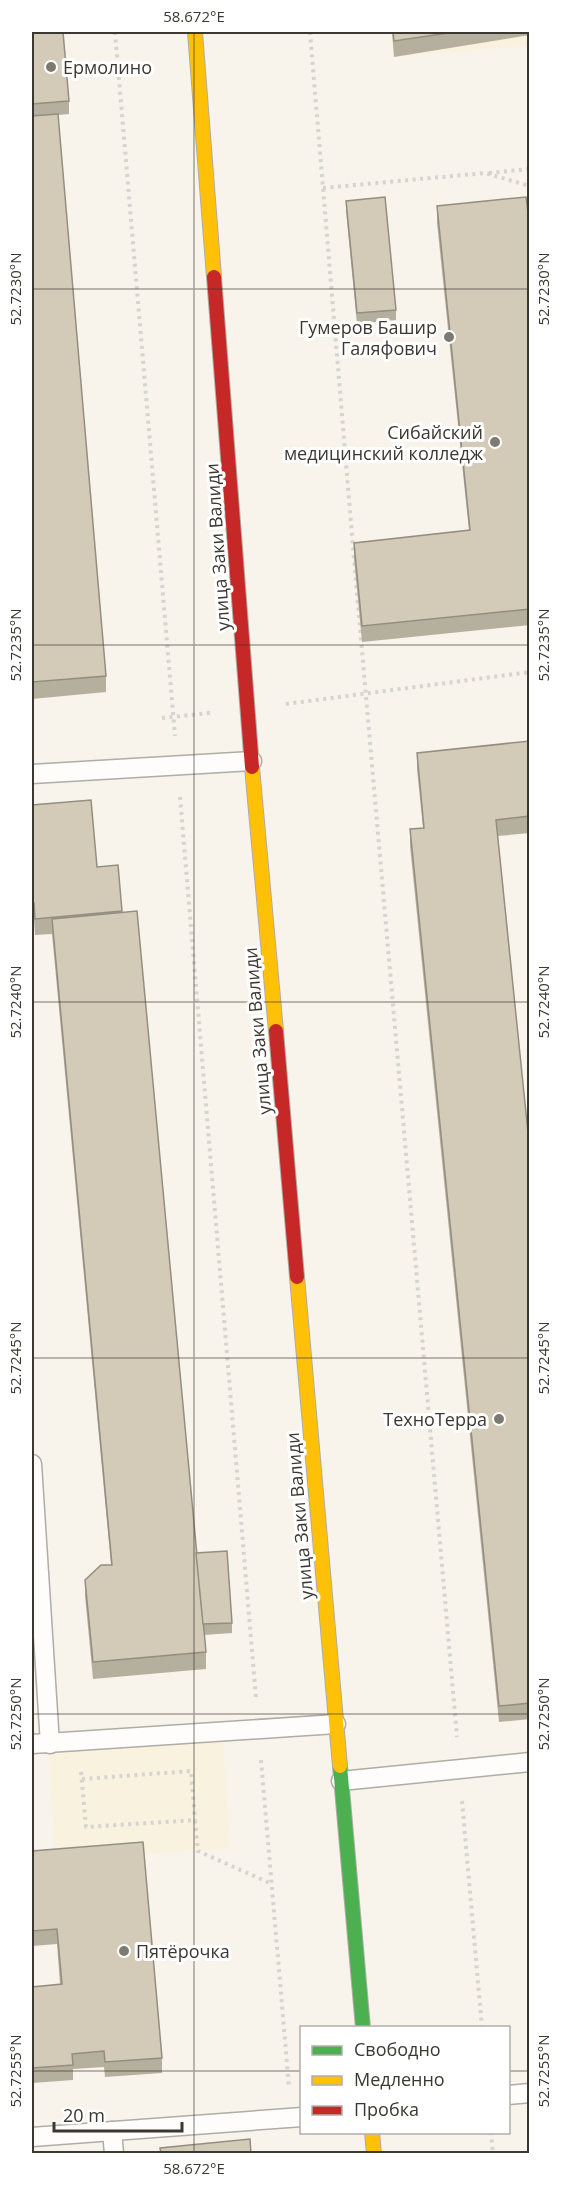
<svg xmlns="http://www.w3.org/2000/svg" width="561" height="2185" font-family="'Open Sans',sans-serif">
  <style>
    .built { fill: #f9f2df }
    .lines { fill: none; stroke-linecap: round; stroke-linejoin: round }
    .lane-casing { stroke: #b0aca6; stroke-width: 21 }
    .fast-casing { stroke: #b0aca6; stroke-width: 16 }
    .slow-casing { stroke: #b0aca6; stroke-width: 16 }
    .jam-casing { stroke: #b0aca6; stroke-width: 16 }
    .path { stroke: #d5d4d0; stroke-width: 4; stroke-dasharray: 3 4.5; stroke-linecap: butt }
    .lane { stroke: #fefdfc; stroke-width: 18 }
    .fast { stroke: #4caf50; stroke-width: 14 }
    .slow { stroke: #ffc107; stroke-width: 14 }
    .jam { stroke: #c62828; stroke-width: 14 }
    .wall { fill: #b5af9d }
    .building { fill: #d3cbb7; stroke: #948e80; stroke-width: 1.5 }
    .ticks { fill: none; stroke: #3b3831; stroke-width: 1.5; stroke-opacity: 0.45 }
    .poi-dot { fill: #7d7a72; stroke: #fff; stroke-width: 2 }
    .labels { text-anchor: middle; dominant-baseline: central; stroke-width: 6; stroke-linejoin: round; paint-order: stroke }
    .poi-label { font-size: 18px; fill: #3b3831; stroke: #fff; text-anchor: end }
    .street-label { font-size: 18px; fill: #3b3831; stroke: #fff }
    .neatline { fill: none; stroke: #3b3831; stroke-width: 2 }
    .ticks-label { font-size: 15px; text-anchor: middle; fill: #3b3831 }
  </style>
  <rect width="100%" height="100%" fill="#f8f4eb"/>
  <g class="built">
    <polygon points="392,32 529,32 529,46 394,57"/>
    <polygon points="223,1740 230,1848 56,1860 48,1752"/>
  </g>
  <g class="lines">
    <g class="lane-casing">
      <g id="lane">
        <polyline points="32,774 252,761"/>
        <polyline points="32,1464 50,1744"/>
        <polyline points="32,1744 336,1724"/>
        <polyline points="341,1781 530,1762"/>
        <polyline points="508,2095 530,2093"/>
        <polyline points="112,2131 114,2154"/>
        <polyline points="32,2137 302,2117"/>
      </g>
    </g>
    <g class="fast-casing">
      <polyline id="fast" points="340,1766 363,2028"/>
    </g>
    <g class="slow-casing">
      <g id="slow">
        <polyline points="195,32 214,277"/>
        <polyline points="252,767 276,1031"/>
        <polyline points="297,1277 340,1766"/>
        <polyline points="372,2132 374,2154"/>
      </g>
    </g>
    <g class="jam-casing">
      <g id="jam">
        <polyline points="214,277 252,767"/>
        <polyline points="276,1031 297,1277"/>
      </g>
    </g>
    <g class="path">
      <polyline points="115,32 175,736"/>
      <polyline points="310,32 354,559 457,1737"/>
      <polyline points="489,173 530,169"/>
      <polyline points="323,188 485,173 530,186"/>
      <polyline points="286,704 530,672"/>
      <polyline points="162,718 210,713"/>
      <polyline points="180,797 256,1698"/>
      <polyline points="261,1760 289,2087"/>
      <polyline points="81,1772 86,1827 195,1820 198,1851 272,1884"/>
      <polyline points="82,1779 191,1771 195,1820"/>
      <polyline points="462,1801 482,2028"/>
      <polyline points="491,2132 493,2154"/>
    </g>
    <use href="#lane" class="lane"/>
    <use href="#fast" class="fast"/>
    <use href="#slow" class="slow"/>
    <use href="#jam" class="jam"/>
  </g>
  <g class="wall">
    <polygon points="32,32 69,101 69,114 58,115 106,676 106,692 32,699"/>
    <polygon points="392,32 530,32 530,35 394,57"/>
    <polygon points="346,201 396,310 396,320 357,324 346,211"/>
    <polygon points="437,206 530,227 530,625 362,642 354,559 354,543 469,531 437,223"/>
    <polygon points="530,741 530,833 498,836 530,1152 530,1719 499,1722 410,846 410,829 423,828 417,769 417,753"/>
    <polygon points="32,805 97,867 118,865 122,912 196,1553 232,1623 232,1633 204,1635 206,1652 206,1669 93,1679 85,1596 85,1580 111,1565 52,934 35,935 34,919 32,919"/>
    <polygon points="32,1851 162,2058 162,2073 105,2077 104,2067 73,2069 73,2080 32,2083 32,1987 60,1984 57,1944 32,1946"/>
  </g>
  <g class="building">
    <polygon points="32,32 63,32 69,101 32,104"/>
    <polygon points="393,32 455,32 394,41"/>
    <polygon points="58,114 106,676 32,682 32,116"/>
    <polygon points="385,197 396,310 357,313 346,201"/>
    <polygon points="526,197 530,227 530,609 362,626 354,543 470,530 437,206"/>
    <polygon points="530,741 530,816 496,820 530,1152 530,1703 499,1706 410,829 424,828 417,753"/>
    <polygon points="91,800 97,867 118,865 122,911 35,919 34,903 32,903 32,805"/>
    <polygon points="137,911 206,1652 93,1662 85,1580 101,1565 112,1565 52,919"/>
    <polygon points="227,1551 232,1623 203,1624 196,1553"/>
    <polygon points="143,1842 162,2058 105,2062 104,2051 72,2054 73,2065 32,2068 32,1987 62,1984 57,1929 32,1931 32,1851"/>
    <polygon points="250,2139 251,2154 161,2154 160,2148"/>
  </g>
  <path class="ticks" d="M194,32V2154M32,289H530M32,645H530M32,1002H530M32,1358H530M32,1714H530M32,2071H302M508,2071H530"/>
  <g class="poi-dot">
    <circle cx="51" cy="67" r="6"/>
    <circle cx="449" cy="337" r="6"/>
    <circle cx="495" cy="442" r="6"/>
    <circle cx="499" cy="1419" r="6"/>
    <circle cx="124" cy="1951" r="6"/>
  </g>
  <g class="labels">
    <g class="poi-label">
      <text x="63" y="67" text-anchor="start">Ермолино</text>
      <text x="437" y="327">Гумеров Башир<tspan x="437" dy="21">Галяфович</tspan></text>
      <text x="483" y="432">Сибайский<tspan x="483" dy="21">медицинский колледж</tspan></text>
      <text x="487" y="1419">ТехноТерра</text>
      <text x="136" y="1951" text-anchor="start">Пятёрочка</text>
    </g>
    <g class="street-label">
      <text transform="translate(217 547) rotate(-94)">улица Заки Валиди</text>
      <text transform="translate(257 1031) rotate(-95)">улица Заки Валиди</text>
      <text transform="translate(299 1516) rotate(-95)">улица Заки Валиди</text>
    </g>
  </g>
  <rect width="561" height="2185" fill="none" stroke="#ffffff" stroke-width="66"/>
  <rect x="300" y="2026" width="210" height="108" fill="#ffffff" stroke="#b1afad" stroke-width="1.5"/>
  <rect x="312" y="2046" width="30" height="9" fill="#4caf50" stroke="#b1afad" stroke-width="1.5"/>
  <text x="354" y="2056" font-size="18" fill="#3b3831">Свободно</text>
  <rect x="312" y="2076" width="30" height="9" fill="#ffc107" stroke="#b1afad" stroke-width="1.5"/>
  <text x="354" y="2086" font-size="18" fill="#3b3831">Медленно</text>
  <rect x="312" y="2106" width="30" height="9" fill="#c62828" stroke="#b1afad" stroke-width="1.5"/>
  <text x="354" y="2116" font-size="18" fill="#3b3831">Пробка</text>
  <path d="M54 2122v9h128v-9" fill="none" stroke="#3b3831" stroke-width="3"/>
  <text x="63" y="2122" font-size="18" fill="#3b3831" stroke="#ffffff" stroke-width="4.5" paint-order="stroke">20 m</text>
  <rect x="33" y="33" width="495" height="2119" class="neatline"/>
  <g class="ticks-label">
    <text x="194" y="22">58.672°E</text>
    <text transform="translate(544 289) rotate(-90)" y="5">52.7230°N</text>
    <text transform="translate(16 289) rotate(-90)" y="5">52.7230°N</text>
    <text transform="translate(16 645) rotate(-90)" y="5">52.7235°N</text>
    <text transform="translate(544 645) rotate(-90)" y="5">52.7235°N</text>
    <text transform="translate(16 1002) rotate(-90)" y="5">52.7240°N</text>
    <text transform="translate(544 1002) rotate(-90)" y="5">52.7240°N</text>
    <text transform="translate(544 1358) rotate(-90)" y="5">52.7245°N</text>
    <text transform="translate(16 1358) rotate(-90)" y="5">52.7245°N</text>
    <text transform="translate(544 1714) rotate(-90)" y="5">52.7250°N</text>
    <text transform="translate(16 1714) rotate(-90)" y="5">52.7250°N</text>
    <text transform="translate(544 2071) rotate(-90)" y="5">52.7255°N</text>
    <text transform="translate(16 2071) rotate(-90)" y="5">52.7255°N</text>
    <text x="194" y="2174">58.672°E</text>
  </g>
</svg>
